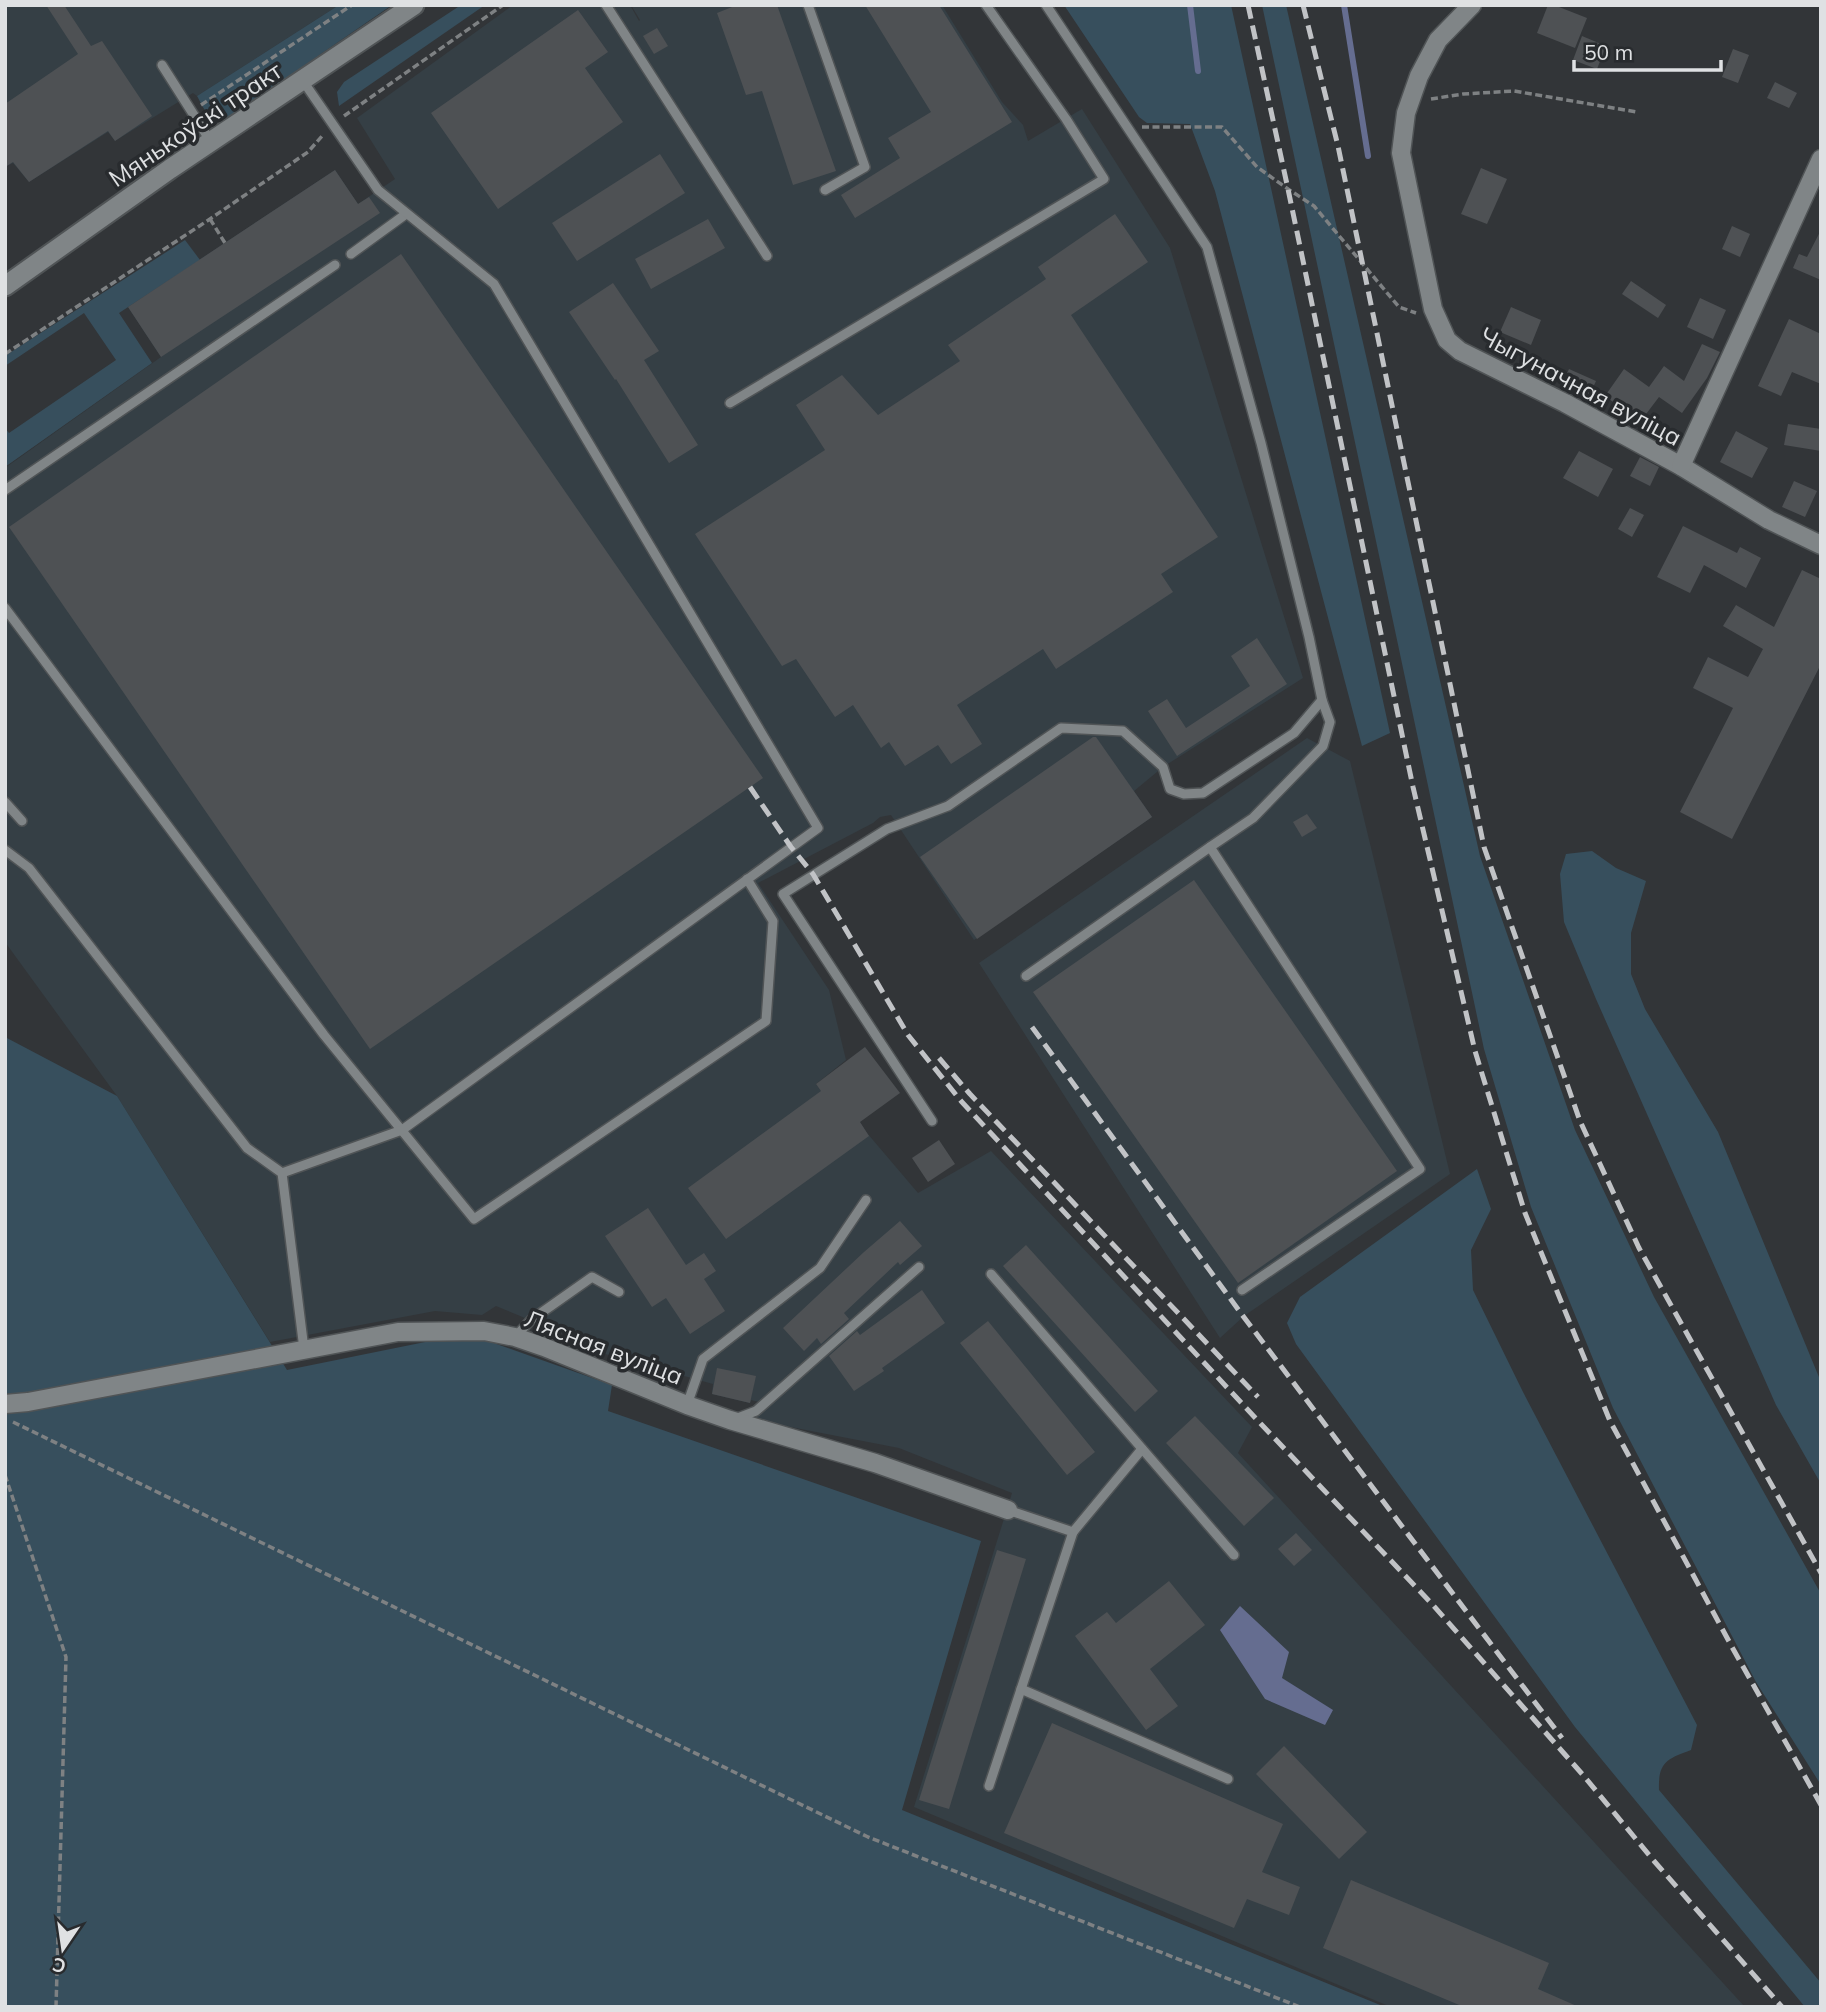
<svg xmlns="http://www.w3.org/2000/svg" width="1826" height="2012" font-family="Mulish,sans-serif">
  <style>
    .built { fill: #353f45 }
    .green { fill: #374f5d }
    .water { fill: #656d90 }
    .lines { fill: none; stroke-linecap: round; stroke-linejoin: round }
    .stream { stroke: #656d90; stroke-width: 6 }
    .building { fill: #4e5154 }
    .service-casing { stroke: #505456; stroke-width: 12 }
    .minor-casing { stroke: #505456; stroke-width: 21 }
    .tertiary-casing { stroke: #505456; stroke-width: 23 }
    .path { stroke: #7e8183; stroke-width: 3.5; stroke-dasharray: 7 3.5; stroke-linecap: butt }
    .service { stroke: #808587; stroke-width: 9 }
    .minor { stroke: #808587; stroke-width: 18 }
    .tertiary { stroke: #808587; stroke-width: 19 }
    .rail { stroke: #c1c3c6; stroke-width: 5; stroke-dasharray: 14 7; stroke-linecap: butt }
    .labels { text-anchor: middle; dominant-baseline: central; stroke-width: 7; stroke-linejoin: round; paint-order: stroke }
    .street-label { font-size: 24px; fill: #dfe1e3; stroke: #282b2e }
  </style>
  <rect width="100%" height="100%" fill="#323538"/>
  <g class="built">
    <polygon points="5,5 339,5 197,96 193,93 115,141 108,132 29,182 13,163 5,167"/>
    <polygon points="513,5 630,5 639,21 640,20 631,5 942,5 1002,102 1023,125 1028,141 1082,109 1170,248 1303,678 1163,767 1134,791 1152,817 974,940 891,815 880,817 873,823 758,883 829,990 846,1060 816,1084 821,1090 852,1110 867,1133 918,1193 991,1151 1252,1427 1238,1453 1745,2007 1391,2007 914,1807 1012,1493 899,1448 754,1420 759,1402 751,1400 750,1403 712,1394 713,1384 598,1352 595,1347 496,1306 482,1315 435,1311 270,1342 117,1096 5,942 5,468 161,357 128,307 335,170 358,204 395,179 357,118"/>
    <polygon points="1307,738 1350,761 1450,1174 1244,1316 1220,1338 979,963"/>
  </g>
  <g class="green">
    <path d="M339,5H392L225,120C209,124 204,108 197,96Z"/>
    <polygon points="461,5 485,5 339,106 337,92 344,82"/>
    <polygon points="1064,5 1231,5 1390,733 1362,746 1215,191 1190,124 1147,123 1139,117"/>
    <polygon points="1262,5 1286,5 1480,856 1575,1130 1654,1297 1821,1594 1821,1785 1756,1682 1613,1408 1531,1207 1484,1049"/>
    <polygon points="185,240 200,260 119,313 152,363 5,467 5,428 9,433 116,360 84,313 5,366 5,356"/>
    <polygon points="1592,851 1616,868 1646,881 1631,933 1631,974 1645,1009 1718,1132 1821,1382 1821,1484 1776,1405 1596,999 1564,922 1560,874 1566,854"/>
    <polygon points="5,1037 117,1096 287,1370 435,1340 488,1341 612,1385 608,1411 981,1541 902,1810 1385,2007 5,2007"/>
    <path d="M1477,1169L1491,1209L1471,1250L1473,1290L1523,1392L1697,1725L1691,1750C1667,1759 1658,1762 1659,1790L1821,1983V2007H1805L1575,1727L1296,1344L1287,1323L1300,1297Z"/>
  </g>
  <polygon class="water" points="1240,1606 1289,1652 1282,1678 1333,1710 1325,1725 1265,1699 1220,1630"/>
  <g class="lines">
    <g class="stream">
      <polyline points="1190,5 1198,71"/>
      <polyline points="1344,5 1368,156"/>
    </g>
  </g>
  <g class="building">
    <polygon points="46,5 64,5 91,46 102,41 152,116 115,141 108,131 29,182 13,162 5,167 5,104 78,54"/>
    <polygon points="737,5 777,5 836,171 793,185 762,91 746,95 717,13"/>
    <polygon points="865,5 939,5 1012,122 855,218 841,195 900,158 888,138 931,112"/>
    <polygon points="1548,5 1554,5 1587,18 1575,48 1537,33"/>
    <polygon points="578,10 608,52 585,68 623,122 498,209 431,113"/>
    <polygon points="657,28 668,46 654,54 643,36"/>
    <polygon points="1582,36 1606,46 1597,69 1573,60"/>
    <polygon points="1733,49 1749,55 1738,83 1722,77"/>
    <polygon points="1775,82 1797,93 1789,108 1767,98"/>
    <polygon points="660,154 685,193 577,261 552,223"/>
    <polygon points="1481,168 1507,179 1487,224 1461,214"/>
    <polygon points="335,170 358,204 369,197 380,213 161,357 128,307"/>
    <polygon points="1115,214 1148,262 1071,315 1218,537 1161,574 1173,592 1056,669 1043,649 957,705 982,744 951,764 938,745 905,766 889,742 881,748 853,705 835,717 796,659 782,666 695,534 825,450 796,405 842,375 878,415 960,361 948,345 1046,279 1038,267"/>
    <polygon points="708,219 725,248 651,289 635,259"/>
    <polygon points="1732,226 1750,234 1740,257 1722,249"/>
    <polygon points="1821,230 1821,280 1793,268 1799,254 1807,257"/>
    <polygon points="401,254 763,778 370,1049 9,527"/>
    <polygon points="1631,281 1666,305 1658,318 1622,294"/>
    <polygon points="613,283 659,351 644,360 698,445 669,463 616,379 615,380 569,312"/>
    <polygon points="1700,298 1726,310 1713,339 1687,327"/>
    <polygon points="1511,307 1541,320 1531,345 1500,332"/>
    <polygon points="1789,319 1821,334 1821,384 1792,372 1781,396 1758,386"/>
    <polygon points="1702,344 1720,352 1707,378 1682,413 1659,397 1640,422 1605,396 1624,369 1649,387 1664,366 1684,381"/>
    <polygon points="1569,369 1596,381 1589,396 1562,384"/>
    <polygon points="1788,424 1821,429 1821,451 1784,445"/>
    <polygon points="1736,431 1768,448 1752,478 1720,462"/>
    <polygon points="1579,451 1613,469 1598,497 1563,478"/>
    <polygon points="1640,457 1659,467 1650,486 1630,476"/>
    <polygon points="1794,481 1817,491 1805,517 1782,507"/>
    <polygon points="1630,508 1644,515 1632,537 1618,529"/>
    <polygon points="1683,526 1737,553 1740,547 1761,558 1746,588 1704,565 1690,593 1657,577"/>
    <polygon points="1802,570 1821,579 1821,664 1732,839 1680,812 1733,708 1693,688 1708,657 1748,677 1763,649 1723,626 1736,605 1774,627"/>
    <polygon points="1257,638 1287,684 1177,756 1148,711 1167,699 1186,728 1250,686 1231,656"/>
    <polygon points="1093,737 1096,737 1152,817 977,939 920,857"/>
    <polygon points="1307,814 1317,828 1302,837 1293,822"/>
    <polygon points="1194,880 1397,1171 1238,1283 1033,992"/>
    <polygon points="865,1047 900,1093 860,1122 869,1136 726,1239 688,1188 821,1091 816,1084"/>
    <polygon points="939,1140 955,1164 928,1182 912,1158"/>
    <polygon points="648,1208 686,1265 704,1253 716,1271 704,1279 725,1311 690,1334 666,1298 652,1307 605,1236"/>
    <polygon points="900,1221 922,1246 900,1265 898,1262 844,1313 849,1319 821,1344 817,1338 804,1351 783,1328 864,1252"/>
    <polygon points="1026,1245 1158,1391 1135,1412 1003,1266"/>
    <polygon points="922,1290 945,1323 882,1368 884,1371 854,1391 829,1356 857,1331 860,1335"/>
    <polygon points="988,1321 1095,1452 1067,1475 960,1343"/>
    <polygon points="717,1368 756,1376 750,1403 712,1394"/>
    <polygon points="1195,1416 1274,1498 1244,1526 1166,1443"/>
    <polygon points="1296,1533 1312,1550 1294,1566 1278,1549"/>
    <polygon points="997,1550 1026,1559 949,1809 919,1800"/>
    <polygon points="1169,1581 1205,1625 1150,1669 1178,1706 1146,1730 1075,1636 1107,1612 1116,1623"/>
    <polygon points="1052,1723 1283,1824 1262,1872 1300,1887 1289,1915 1247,1899 1234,1928 1004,1833"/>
    <polygon points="1284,1746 1367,1832 1339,1859 1256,1774"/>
    <polygon points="1351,1880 1549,1963 1538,1989 1579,2007 1464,2007 1323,1948"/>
  </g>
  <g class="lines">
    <g class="service-casing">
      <g id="service">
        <polyline points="606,5 767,256"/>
        <polyline points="808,5 865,167 825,190"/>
        <polyline points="162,65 211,142"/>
        <polyline points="351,254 406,214"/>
        <polyline points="730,403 1104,179 1066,119 986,5"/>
        <polyline points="5,490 335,265"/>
        <polyline points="5,608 324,1035 474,1219 766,1021 773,921 747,879"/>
        <polyline points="5,802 22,821"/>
        <polyline points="1210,847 1420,1169 1242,1290"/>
        <polyline points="5,850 29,868 247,1148 282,1173 304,1349"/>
        <polyline points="1026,976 1210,847 1253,818 1323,746 1330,722 1322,700 1309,637 1261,443 1207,247 1046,5"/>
        <polyline points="932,1121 783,894 887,829 948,806 1061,728 1123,731 1163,767 1170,789 1184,794 1203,793 1294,733 1322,700"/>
        <polyline points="282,1173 402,1130 818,828 494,284 378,190 303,81"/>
        <polyline points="991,1274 1234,1555"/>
        <polyline points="515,1337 531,1320 592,1277 619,1292"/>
        <polyline points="687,1405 703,1359 820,1268 866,1200"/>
        <polyline points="735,1419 756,1411 919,1267"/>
        <polyline points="1073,1532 1142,1449"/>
        <polyline points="1021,1689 1228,1779"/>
        <polyline points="989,1786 1073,1532 1008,1510"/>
      </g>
    </g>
    <g class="minor-casing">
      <g id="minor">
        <polyline points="1472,5 1438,40 1419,76 1406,113 1401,153 1433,309 1447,340 1460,351 1565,403 1681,466 1769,520 1821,545"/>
        <polyline points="1681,466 1821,159"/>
        <polyline points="5,1404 28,1402 398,1332 484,1331 515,1337 544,1347 687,1405 730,1420 875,1463 1008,1510"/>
      </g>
    </g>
    <g class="tertiary-casing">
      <polyline id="tertiary" points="5,286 170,169 414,5"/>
    </g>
    <g class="path">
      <polyline points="1431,99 1463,94 1514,91 1637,112"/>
      <polyline points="201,105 352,5"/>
      <polyline points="344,116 503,5"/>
      <polyline points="1142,127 1222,127 1257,167 1288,189 1314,206 1399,307 1416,313"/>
      <polyline points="210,219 225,243"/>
      <polyline points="5,354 210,219 308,152 323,135"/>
      <polyline points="13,1422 868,1837 1300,2007"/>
      <polyline points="5,1475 66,1657 56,2007"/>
    </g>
    <use href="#service" class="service"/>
    <use href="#minor" class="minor"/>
    <use href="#tertiary" class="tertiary"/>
    <g class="rail">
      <polyline points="1248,5 1288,189 1413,787 1475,1051 1525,1213 1610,1421 1732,1647 1821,1805"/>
      <polyline points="1303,5 1338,146 1484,847 1580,1121 1639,1248 1821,1573"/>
      <polyline points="750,787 791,847 813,874 908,1035 961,1101 1261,1424 1433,1605 1583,1775 1654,1861 1782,2007"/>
      <polyline points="1032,1027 1243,1316 1562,1738"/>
      <polyline points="939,1058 970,1094 1258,1397"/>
    </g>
  </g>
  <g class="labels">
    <g class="street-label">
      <text transform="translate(195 124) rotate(-34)">Мянькоўскі тракт</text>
      <text transform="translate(1581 386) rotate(28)">Чыгуначная вуліца</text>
      <text transform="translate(604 1347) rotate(21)">Лясная вуліца</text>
    </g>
  </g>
  <rect width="1826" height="2012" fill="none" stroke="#dfe1e3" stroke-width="14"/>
  <g transform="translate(63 1949) rotate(193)" stroke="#282b2e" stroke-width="5" paint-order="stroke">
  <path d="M0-5L12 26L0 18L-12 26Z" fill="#dfe1e3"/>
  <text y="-10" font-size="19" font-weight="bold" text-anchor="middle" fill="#dfe1e3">С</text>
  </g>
  <path d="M1574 60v10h147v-10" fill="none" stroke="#dfe1e3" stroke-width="3.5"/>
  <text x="1584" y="60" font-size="21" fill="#dfe1e3" stroke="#282b2e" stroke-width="5" paint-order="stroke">50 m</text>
</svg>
